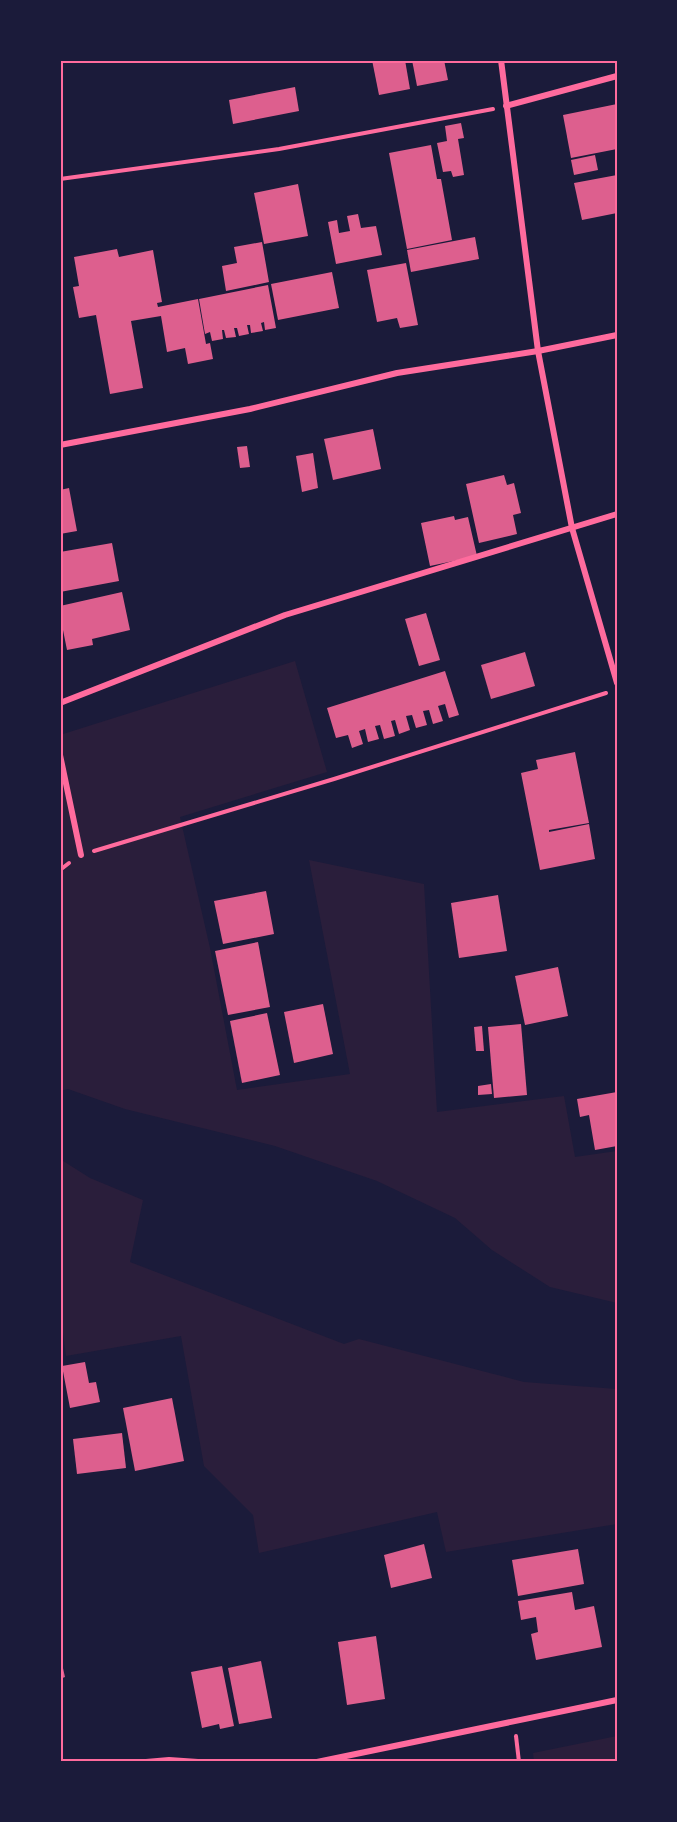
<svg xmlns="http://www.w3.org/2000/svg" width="677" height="1822" font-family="'Archivo Narrow',sans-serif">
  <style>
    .green { fill: #2a1e3b }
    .building { fill: #dd5f8e }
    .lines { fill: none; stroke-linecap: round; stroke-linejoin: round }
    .path { stroke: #ff6b9d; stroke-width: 4 }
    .minor { stroke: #ff6b9d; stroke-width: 6 }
    .neatline { fill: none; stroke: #ff6b9d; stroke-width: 2 }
  </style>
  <rect width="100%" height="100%" fill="#1b1b3a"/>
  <g class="green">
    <polygon points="295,661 327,772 180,817 210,948 237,1090 350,1074 309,860 424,884 437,1112 564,1096 575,1157 617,1151 617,1303 550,1287 492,1250 455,1218 377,1181 275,1146 125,1109 68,1089 60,1091 60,735"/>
    <polygon points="60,1159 90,1178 143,1200 130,1262 344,1344 359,1339 524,1382 617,1389 617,1524 446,1552 437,1512 259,1553 253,1515 204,1466 181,1336 66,1356 60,1310"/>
    <polygon points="617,1736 617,1762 534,1762 533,1753"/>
  </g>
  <g class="building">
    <polygon points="372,60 405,60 410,89 379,95"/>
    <polygon points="412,60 444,60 448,80 417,86"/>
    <polygon points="295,87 299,111 233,124 229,100"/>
    <polygon points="617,104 617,149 571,158 563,115"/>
    <polygon points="461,123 464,138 458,139 464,175 453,177 451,171 443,172 437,143 447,141 445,126"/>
    <polygon points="431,145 437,179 441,179 452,240 407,249 389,153"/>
    <polygon points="595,155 598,170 574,175 571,160"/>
    <polygon points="617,175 617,213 582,220 574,183"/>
    <polygon points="298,184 308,236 264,244 254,193"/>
    <polygon points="358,214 361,228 376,226 382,255 336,264 328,222 337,220 339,233 350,231 347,216"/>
    <polygon points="475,237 479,259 411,272 407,250"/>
    <polygon points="262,242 269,282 226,291 222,266 237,263 234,247"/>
    <polygon points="117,249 119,257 153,250 162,302 157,303 158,307 198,299 206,344 210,343 213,359 188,364 185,348 167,352 161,316 131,321 143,388 110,394 96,315 79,318 73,287 79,286 74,257"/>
    <polygon points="406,263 418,325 400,328 397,318 377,322 367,270"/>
    <polygon points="332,272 339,308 278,320 271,284"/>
    <polygon points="268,285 276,328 265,330 264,322 261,323 263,331 251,333 250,325 247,325 249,334 239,336 237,328 234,328 236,337 226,338 224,330 222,330 223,339 212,341 210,332 205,334 199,299"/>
    <polygon points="373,429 381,469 333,480 324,439"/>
    <polygon points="247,446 250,467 240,468 237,447"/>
    <polygon points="313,453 318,488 302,492 296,456"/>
    <polygon points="504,475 507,485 514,483 521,513 513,515 517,534 479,543 466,484"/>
    <polygon points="69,488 77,531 60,534 60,490"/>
    <polygon points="454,516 455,520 468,517 477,556 430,566 421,523"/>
    <polygon points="112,543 119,581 60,592 60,552"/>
    <polygon points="122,592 130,630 92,639 93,645 67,650 60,615 60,606"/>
    <polygon points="426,613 440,660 419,666 405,619"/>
    <polygon points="525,652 535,686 491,699 481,665"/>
    <polygon points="445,671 459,715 449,718 445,704 438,706 443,721 433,724 429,710 423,711 427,725 416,728 412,715 406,716 410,730 399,734 395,720 391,721 395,736 384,739 380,725 375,726 379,739 368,742 365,729 359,731 363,744 352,748 348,735 336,738 327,708"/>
    <polygon points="575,752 589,823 549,830 549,832 589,824 595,859 540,870 521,773 538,769 536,760"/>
    <polygon points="266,891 274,934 223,944 214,901"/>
    <polygon points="498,895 507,951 459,958 451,903"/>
    <polygon points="258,942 270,1007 228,1015 215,951"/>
    <polygon points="558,967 568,1016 525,1025 515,976"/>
    <polygon points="323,1004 333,1054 294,1063 284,1012"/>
    <polygon points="267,1013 280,1075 242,1083 230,1021"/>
    <polygon points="521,1024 527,1095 494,1098 488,1027"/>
    <polygon points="482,1026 484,1051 476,1051 474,1027"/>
    <polygon points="491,1084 492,1094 478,1095 478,1086"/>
    <polygon points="617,1092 617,1146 595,1150 589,1115 580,1117 577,1099"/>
    <polygon points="85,1362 89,1383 96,1382 100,1402 70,1408 62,1366"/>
    <polygon points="172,1398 184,1461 135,1471 123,1408"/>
    <polygon points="122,1433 126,1468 77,1474 73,1439"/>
    <polygon points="424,1544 432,1578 391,1588 384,1555"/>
    <polygon points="578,1549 584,1584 518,1596 512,1560"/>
    <polygon points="572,1592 575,1610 594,1606 602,1647 536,1660 531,1634 538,1632 536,1617 521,1620 518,1601"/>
    <polygon points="376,1636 385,1699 347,1705 338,1642"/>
    <polygon points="60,1655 65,1677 60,1679"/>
    <polygon points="261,1661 272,1718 239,1724 228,1668"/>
    <polygon points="222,1666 234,1726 220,1729 219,1724 202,1728 191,1672"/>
  </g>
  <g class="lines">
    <g class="path">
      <polyline points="60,179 279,149 493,109"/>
      <polyline points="94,851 334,779 606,693"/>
      <polyline points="60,870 69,863"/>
      <polyline points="516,1736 519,1762"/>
    </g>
    <g class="minor">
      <polyline points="501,60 538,351 572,528 617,683"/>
      <polyline points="506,106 617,76"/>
      <polyline points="60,445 250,409 397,373 538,351 617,335"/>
      <polyline points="60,703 285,615 617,514"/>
      <polyline points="60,755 81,855"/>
      <polyline points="146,1762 169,1760 198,1762"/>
      <polyline points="317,1762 617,1700"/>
    </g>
  </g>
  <rect width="677" height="1822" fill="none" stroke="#1b1b3a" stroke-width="123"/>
  <rect x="62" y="62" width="554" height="1698" class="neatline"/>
</svg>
